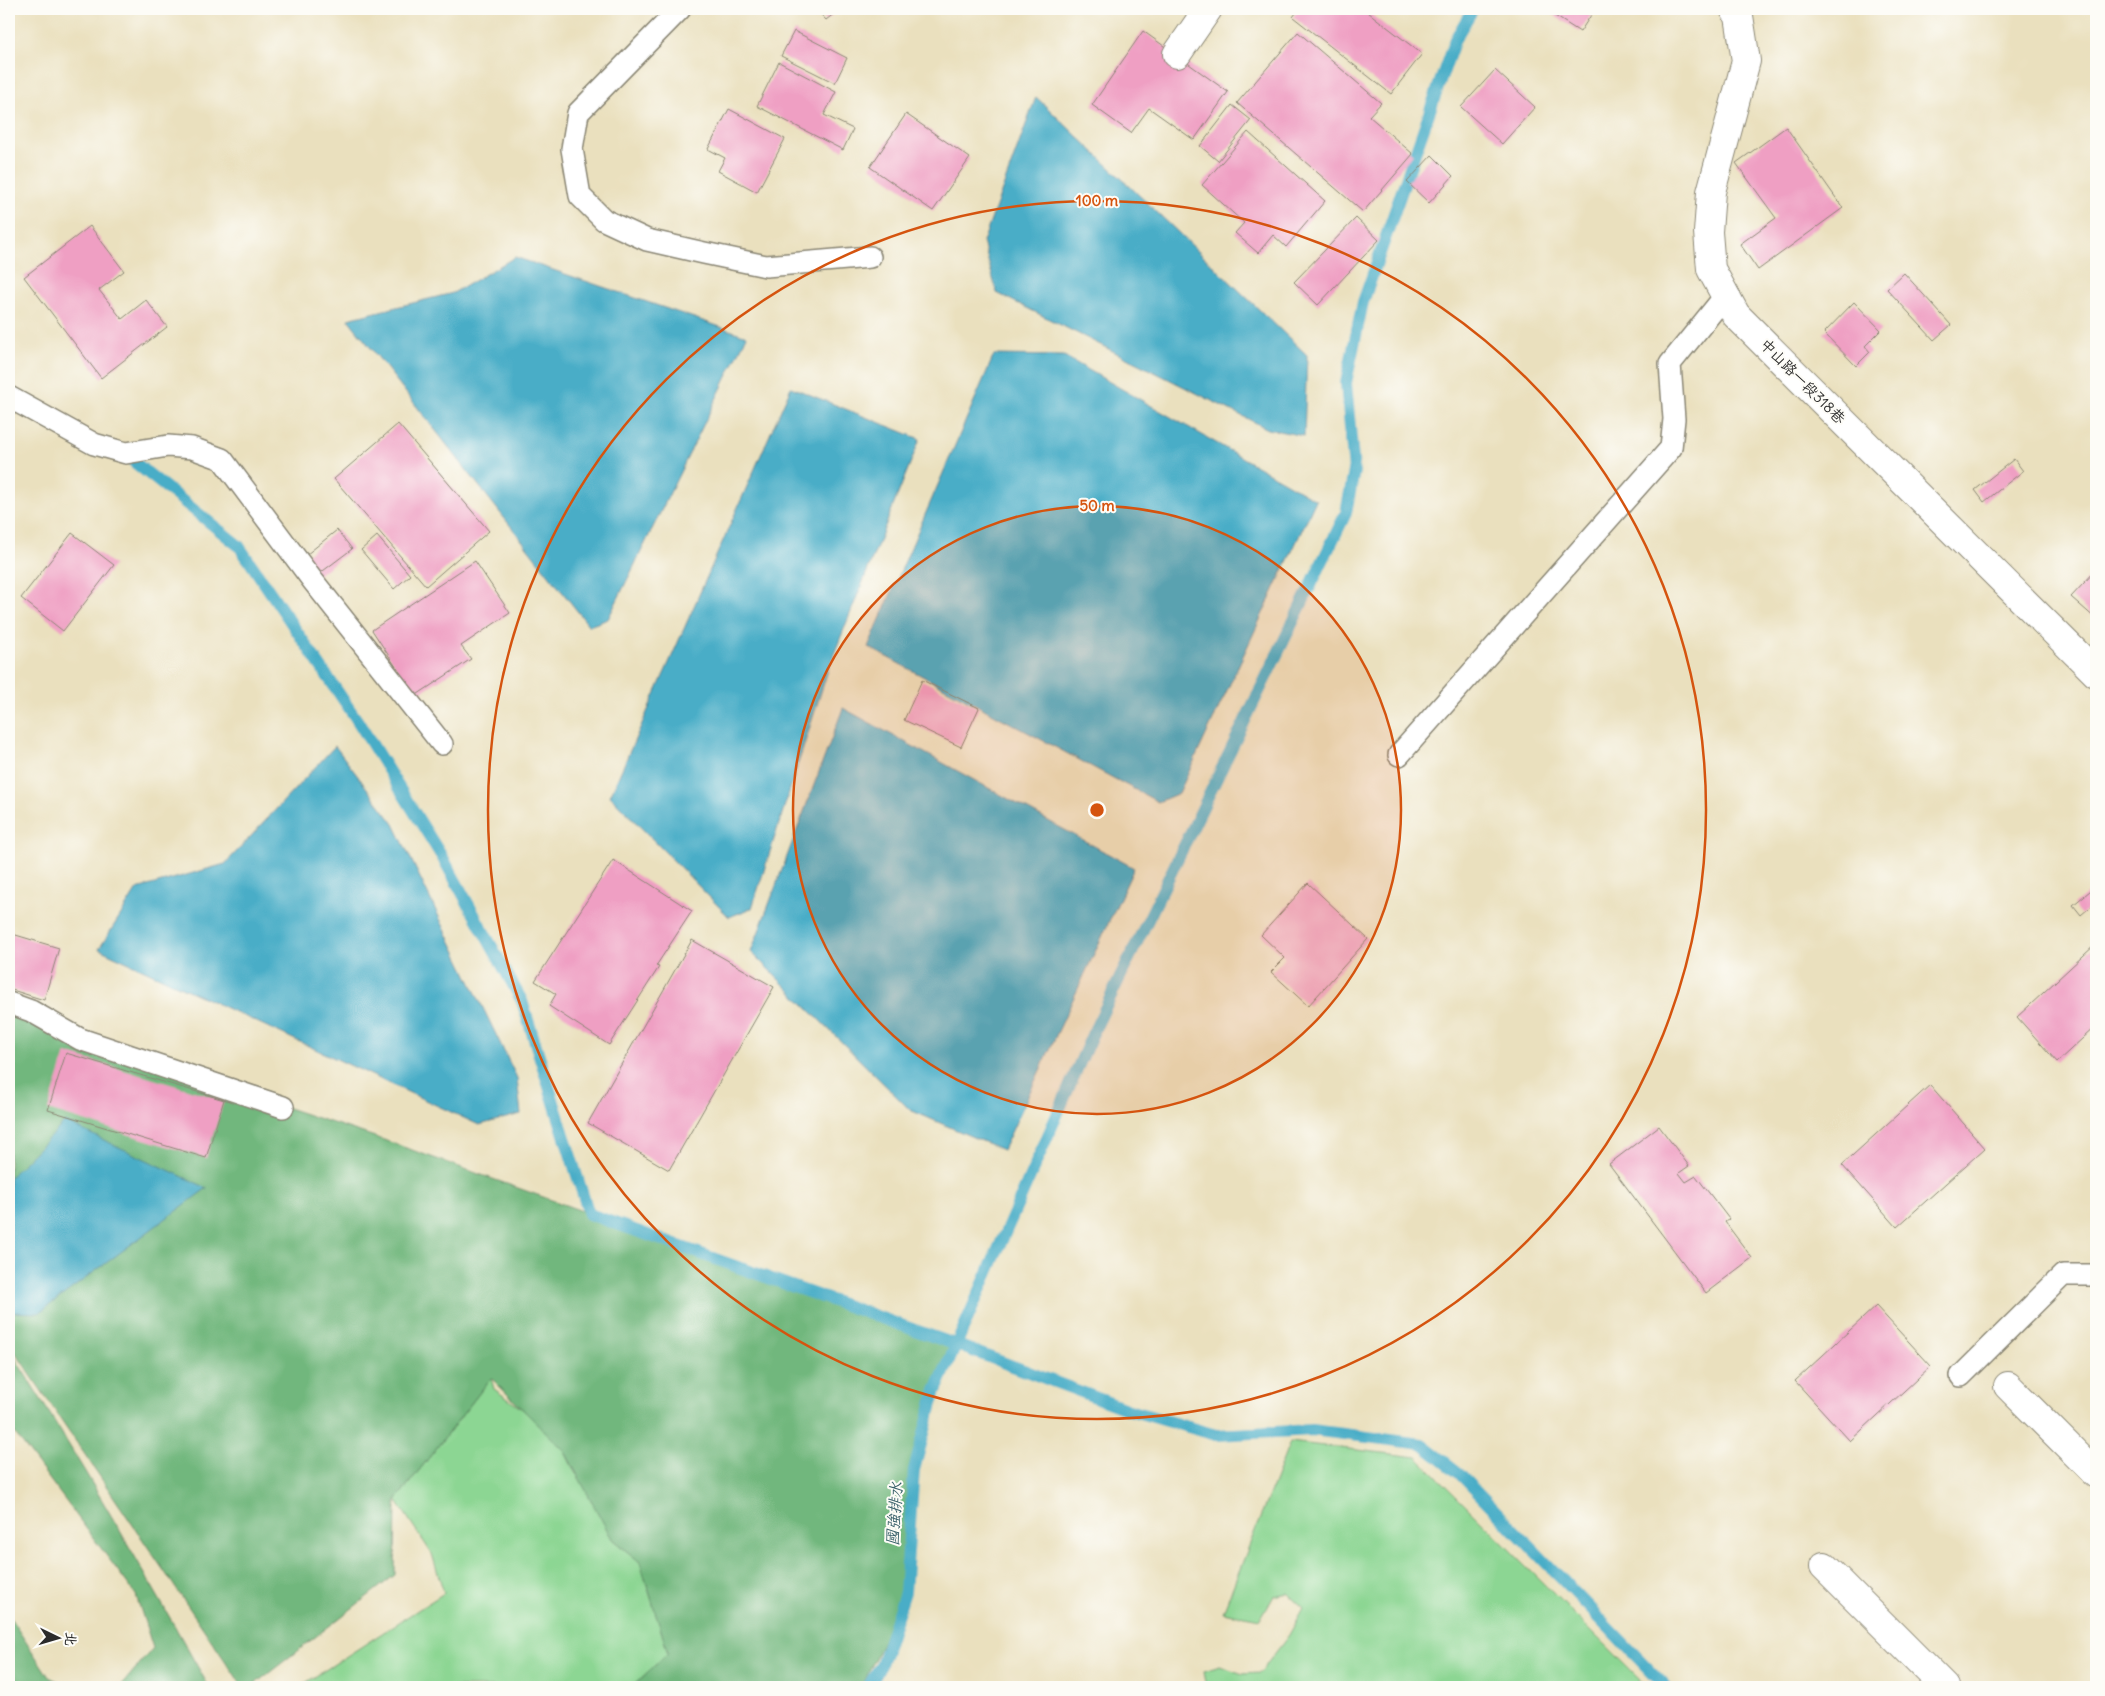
<svg xmlns="http://www.w3.org/2000/svg" width="2105" height="1696" font-family="Delius,'LXGW WenKai TC',sans-serif">
  <style>
    .green { fill: #8cd693; stroke: #5c805f }
    .forest { fill: #71b77d; stroke: #4e7154 }
    .water { fill: #48adc7; stroke: #3a6c79 }
    .lines { fill: none; stroke-linecap: round; stroke-linejoin: round }
    .stream { stroke: #48adc7; stroke-width: 12 }
    .building { fill: #ef9fc3 }
    .service-casing { stroke: #8a8674; stroke-width: 24 }
    .minor-casing { stroke: #8a8674; stroke-width: 30 }
    .service { stroke: #fff; stroke-width: 21 }
    .minor { stroke: #fff; stroke-width: 28 }
    .ring { fill: none; stroke: #d5540f; stroke-width: 2.5 }
    .labels { text-anchor: middle; dominant-baseline: central; stroke-width: 4; stroke-linejoin: round; paint-order: stroke }
    .street-label { font-size: 15px; fill: #2b2b2b; stroke: #fdfcf7 }
    .water-label { font-size: 16px; font-style: italic; fill: #375f69; stroke: #fdfcf7 }
    .centre { fill: #d5540f; stroke: #fdfcf7; stroke-width: 2.5 }
    .ring-label { font-size: 15px; text-anchor: middle; font-weight: bold; fill: #d5540f; stroke: #fdfcf7; stroke-width: 4; stroke-linejoin: round; paint-order: stroke }
  </style>
  <rect width="100%" height="100%" fill="#fdfcf7"/>
  <filter id="ink" filterUnits="userSpaceOnUse"><feTurbulence type="fractalNoise" baseFrequency=".02" numOctaves="2"/><feDisplacementMap in="SourceGraphic" scale="10" xChannelSelector="R" yChannelSelector="G"/><feConvolveMatrix kernelMatrix="1 2 1 2 8 2 1 2 1" color-interpolation-filters="sRGB"/></filter>
  <filter id="wash" filterUnits="userSpaceOnUse"><feTurbulence type="fractalNoise" baseFrequency=".0096" numOctaves="4" result="noise"/><feDisplacementMap in="SourceGraphic" scale="20" xChannelSelector="R" yChannelSelector="G"/><feGaussianBlur stdDeviation="1.12" result="paint"/><feColorMatrix in="noise" values="0 0 0 0 0 0 0 0 0 0 0 0 0 0 0 0 0 1.4 0 .05"/><feComposite in="paint" operator="in"/></filter>
  <g filter="url(#wash)">
    <rect width="100%" height="100%" fill="#eae0be"/>
    <g class="green">
      <polygon points="491,1378 494,1389 532,1416 564,1450 576,1474 598,1497 612,1539 640,1562 668,1653 632,1687 299,1687 444,1593 432,1554 396,1500"/>
      <polygon points="1290,1442 1417,1457 1647,1687 1207,1687 1204,1671 1220,1666 1243,1674 1260,1673 1289,1635 1304,1608 1288,1593 1274,1596 1260,1619 1223,1612"/>
    </g>
    <g class="forest">
      <polygon points="9,1004 113,1050 381,1139 957,1345 914,1470 905,1592 862,1687 632,1687 668,1653 640,1562 612,1539 564,1450 491,1378 396,1500 395,1575 251,1687 243,1687 9,1343"/>
      <path d="M9,1349C80,1459 145,1573 209,1687H120L153,1648L136,1595L11,1428L9,1429Z"/>
      <polygon points="9,1616 49,1677 71,1687 9,1687"/>
    </g>
    <g class="water">
      <polygon points="1036,97 1307,355 1304,436 1268,429 997,293 983,242"/>
      <polygon points="515,257 747,336 608,619 589,626 348,319 453,293"/>
      <polygon points="994,355 1064,356 1316,500 1179,793 1158,802 868,647"/>
      <polygon points="791,387 920,439 830,664 752,908 729,917 610,796"/>
      <polygon points="843,708 1134,868 1003,1150 910,1110 751,952"/>
      <polygon points="335,746 394,824 517,1078 521,1114 479,1125 99,949 137,889 225,864"/>
      <polygon points="65,1122 207,1188 39,1313 9,1312 9,1178"/>
    </g>
    <g class="lines">
      <g class="stream">
        <polyline points="134,462 239,546 357,720 444,860 522,1001 589,1214 957,1345 1129,1410 1216,1435 1312,1430 1422,1444 1459,1473 1666,1687"/>
        <polyline points="868,1687 881,1665 905,1592 914,1470 935,1393 1092,1035 1346,513 1354,471 1346,383 1363,302 1455,39 1473,9"/>
      </g>
    </g>
    <g id="blocks">
      <g class="building">
        <polygon points="816,9 840,9 826,20"/>
        <polygon points="1299,9 1364,9 1422,54 1391,94 1293,17"/>
        <polygon points="1544,9 1595,9 1580,32"/>
        <polygon points="794,31 847,58 835,83 781,56"/>
        <polygon points="1143,31 1228,92 1194,140 1149,108 1131,133 1092,105"/>
        <polygon points="1298,32 1381,103 1369,116 1413,154 1363,212 1237,103"/>
        <polygon points="779,62 836,92 824,115 853,129 843,150 757,106"/>
        <polygon points="1495,70 1535,107 1502,144 1461,107"/>
        <polygon points="1232,105 1251,120 1218,161 1200,146"/>
        <polygon points="729,109 785,139 757,192 718,171 725,158 708,149"/>
        <polygon points="906,114 970,158 933,211 870,167"/>
        <polygon points="1786,127 1843,208 1758,270 1740,244 1776,218 1736,163"/>
        <polygon points="1248,132 1325,201 1286,247 1273,235 1258,253 1235,233 1244,223 1202,185"/>
        <polygon points="1432,155 1453,176 1429,203 1407,182"/>
        <polygon points="1356,218 1379,240 1318,305 1294,282"/>
        <polygon points="90,226 124,271 99,290 122,319 146,300 167,327 101,378 24,277"/>
        <polygon points="1904,273 1951,325 1934,340 1887,289"/>
        <polygon points="1854,302 1881,330 1865,346 1870,352 1856,366 1824,333"/>
        <polygon points="398,424 489,531 426,586 334,479"/>
        <polygon points="2014,459 2023,471 1984,502 1975,490"/>
        <polygon points="337,530 352,549 315,577 301,559"/>
        <polygon points="72,533 114,565 63,631 21,598"/>
        <polygon points="377,536 410,575 394,589 361,550"/>
        <polygon points="475,561 510,613 461,646 471,659 415,696 372,630"/>
        <polygon points="2096,570 2096,619 2071,597"/>
        <polygon points="922,680 979,708 961,747 904,720"/>
        <polygon points="613,860 692,911 656,966 659,967 609,1045 549,1006 556,994 535,981"/>
        <polygon points="1308,883 1368,939 1308,1006 1271,972 1285,958 1261,935"/>
        <polygon points="2096,886 2096,902 2081,915 2073,905"/>
        <polygon points="9,933 59,948 44,1000 9,989"/>
        <polygon points="692,940 774,987 669,1170 588,1123"/>
        <polygon points="2096,944 2096,1026 2057,1062 2017,1017"/>
        <polygon points="66,1053 224,1100 206,1158 48,1110"/>
        <polygon points="1930,1085 1985,1148 1897,1227 1842,1165"/>
        <polygon points="1659,1126 1689,1166 1679,1173 1686,1182 1696,1176 1729,1219 1725,1222 1752,1258 1706,1293 1609,1164"/>
        <polygon points="1876,1306 1931,1366 1850,1441 1795,1381"/>
      </g>
    </g>
  </g>
  <g filter="url(#ink)">
    <use href="#blocks" fill-opacity="0" stroke="#8a8674" stroke-width="1"/>
    <g class="lines">
      <g class="service-casing">
        <g id="service">
          <polyline points="680,9 578,113 572,149 580,196 604,220 647,240 704,253 766,266 870,257"/>
          <polyline points="9,397 94,444 126,453 168,446 192,448 222,459 313,581 442,744"/>
          <polyline points="1399,755 1671,448 1674,419 1670,364 1725,296"/>
          <polyline points="9,1003 31,1011 80,1039 283,1107"/>
          <polyline points="1961,1376 2063,1275 2096,1275"/>
        </g>
      </g>
      <g class="minor-casing">
        <g id="minor">
          <polyline points="1734,9 1739,16 1746,61 1711,192 1708,232 1711,269 1736,315 2096,673"/>
          <polyline points="1177,54 1208,9"/>
          <polyline points="2008,1386 2096,1474"/>
          <polyline points="1824,1566 1945,1687"/>
        </g>
      </g>
      <use href="#service" class="service"/>
      <use href="#minor" class="minor"/>
    </g>
  </g>
  <circle cx="1097" cy="810" r="304" fill="#d5540f" fill-opacity=".12"/>
  <g class="ring">
    <circle cx="1097" cy="810" r="304"/>
    <circle cx="1097" cy="810" r="609"/>
  </g>
  <g class="labels">
    <g class="street-label">
      <text transform="translate(1803 381) rotate(45)">中山路一段318巷</text>
    </g>
    <g class="water-label">
      <text transform="translate(894 1514) rotate(-86)">國強排水</text>
    </g>
  </g>
  <circle cx="1097" cy="810" r="8" class="centre"/>
  <g class="ring-label">
    <text x="1097" y="206">100 m</text>
    <text x="1097" y="511">50 m</text>
  </g>
  <rect width="2105" height="1696" fill="none" stroke="#fdfcf7" stroke-width="30"/>
  <g transform="translate(58 1638) rotate(95)" stroke="#fdfcf7" stroke-width="4" paint-order="stroke">
  <path d="M0-4L9 19L0 12L-9 19Z" fill="#2b2b2b"/>
  <text y="-8" font-size="14" font-weight="bold" text-anchor="middle" fill="#2b2b2b">北</text>
  </g>
</svg>
